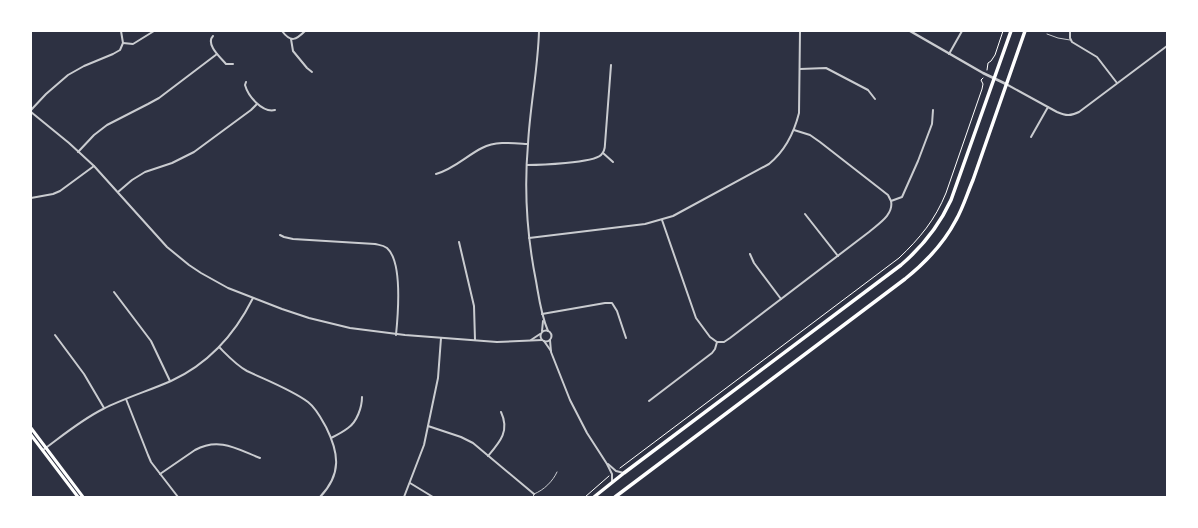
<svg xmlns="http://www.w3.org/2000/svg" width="1198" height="528" font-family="'Alegreya Sans',sans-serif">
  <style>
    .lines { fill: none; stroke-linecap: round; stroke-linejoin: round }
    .path { stroke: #fff; stroke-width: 1 }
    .service { stroke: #caccd0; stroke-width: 1 }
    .minor { stroke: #caccd0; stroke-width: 2 }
    .tertiary { stroke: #caccd0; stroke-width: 2.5 }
    .secondary { stroke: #fff; stroke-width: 3 }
    .primary { stroke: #fff; stroke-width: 3.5 }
  </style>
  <rect width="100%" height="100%" fill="#2d3142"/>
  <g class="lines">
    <g class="path">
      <polyline points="987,70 988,63 991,61 995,55 1003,31"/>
      <path d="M620,468L899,258C920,238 935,220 946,193L982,89L983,84L981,80L983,78"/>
      <polyline points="585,497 609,476"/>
    </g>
    <g class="service">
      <polyline points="1047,34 1058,38 1070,40"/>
      <path d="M533,497L534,494C544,490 553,481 557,472"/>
    </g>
    <g class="minor">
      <path d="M282,31C291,43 296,40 305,31"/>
      <path d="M539,31C538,69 530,106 528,144C524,189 527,236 536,281C539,298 541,315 548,331"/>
      <polyline points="1070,31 1070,38 1072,42 1097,57 1117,83"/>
      <path d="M213,36C205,44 221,58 226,64H233"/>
      <polyline points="291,39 293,51 307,68 312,72"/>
      <polyline points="123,43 133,44 154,31"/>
      <polyline points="949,54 962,31"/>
      <polyline points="800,69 826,68 868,90 875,99"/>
      <path d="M246,82L245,85C248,96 262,113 275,110"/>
      <path d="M1006,84L1057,112C1066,116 1071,116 1079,112L1167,46"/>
      <polyline points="31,110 46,94 68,75 84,66 113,54 120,50 123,43 121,31"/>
      <polyline points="31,112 69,143 94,166 167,247 189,265 201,273 228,288 282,309 309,318 350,328 405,335 497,342 542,340"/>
      <polyline points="794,130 810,135 820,142 888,195 891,201"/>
      <polyline points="1031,137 1048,107"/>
      <polyline points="78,152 94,135 107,125 148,104 159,98 217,54"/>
      <polyline points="603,153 613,162"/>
      <path d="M527,165C539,165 593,163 601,155C604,152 605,147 605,144L611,65"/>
      <path d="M436,174C454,169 466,156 482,148C496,141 512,143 527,144"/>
      <polyline points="118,192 132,180 145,172 172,163 194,152 251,110 257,104"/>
      <polyline points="31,198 53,194 60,191 94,166"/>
      <polyline points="805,214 838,256"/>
      <polyline points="662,220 696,318 710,337 717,342"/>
      <path d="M280,235L284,237L293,239L375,244C379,245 383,245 387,248C403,262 398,315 396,335"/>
      <path d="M529,238L645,224L673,216L769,164C786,150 794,133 799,113L800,31"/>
      <polyline points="459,242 474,306 475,340"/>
      <polyline points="750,254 754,263 781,299"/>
      <polyline points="114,292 151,341 170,381"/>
      <polyline points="542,314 605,303 612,303 617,311 626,338"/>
      <circle cx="546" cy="336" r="5.5"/>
      <polyline points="542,331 543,321"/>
      <polyline points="55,335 84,374 104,408"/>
      <polyline points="531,340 540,334"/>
      <polyline points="550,340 551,352 570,400 587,433 607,464 612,474 612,482"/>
      <polyline points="544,341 551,351"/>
      <path d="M219,347C228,356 236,365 247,371C266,380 292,390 308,402C316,408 321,418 326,427C339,453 342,474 320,497"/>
      <polyline points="126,399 148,455 151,462 178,497"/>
      <path d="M649,401L712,353L715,349L717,342H724L730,338L869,232C878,224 894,215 891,201L902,197L918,161L932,124L933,110"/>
      <polyline points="428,426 461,437 473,443 534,494"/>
      <path d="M331,438C337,435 343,432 348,428C357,422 362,407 362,397"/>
      <path d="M43,450C62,436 81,420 103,409C125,398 148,391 171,381C208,364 235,334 253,298"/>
      <path d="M488,456C500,442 510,431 501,412"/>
      <polyline points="608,464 616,471 624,473"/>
      <path d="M160,474L195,450C219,437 237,449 260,458"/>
      <polyline points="410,483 433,497"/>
      <polyline points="404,497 424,445 438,378 441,338"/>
    </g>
    <polyline class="tertiary" points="910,31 983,73 1006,84"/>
    <g class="secondary">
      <polyline points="31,428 83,497"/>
      <polyline points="31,435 78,497"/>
    </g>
    <g class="primary">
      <path d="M594,497L624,473L901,265C922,247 939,226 951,200L1011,31"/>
      <path d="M615,497L905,279C925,263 944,243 956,220C963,208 967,194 973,180L1025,31"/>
    </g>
  </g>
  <rect width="1198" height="528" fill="none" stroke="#ffffff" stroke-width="64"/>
</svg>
